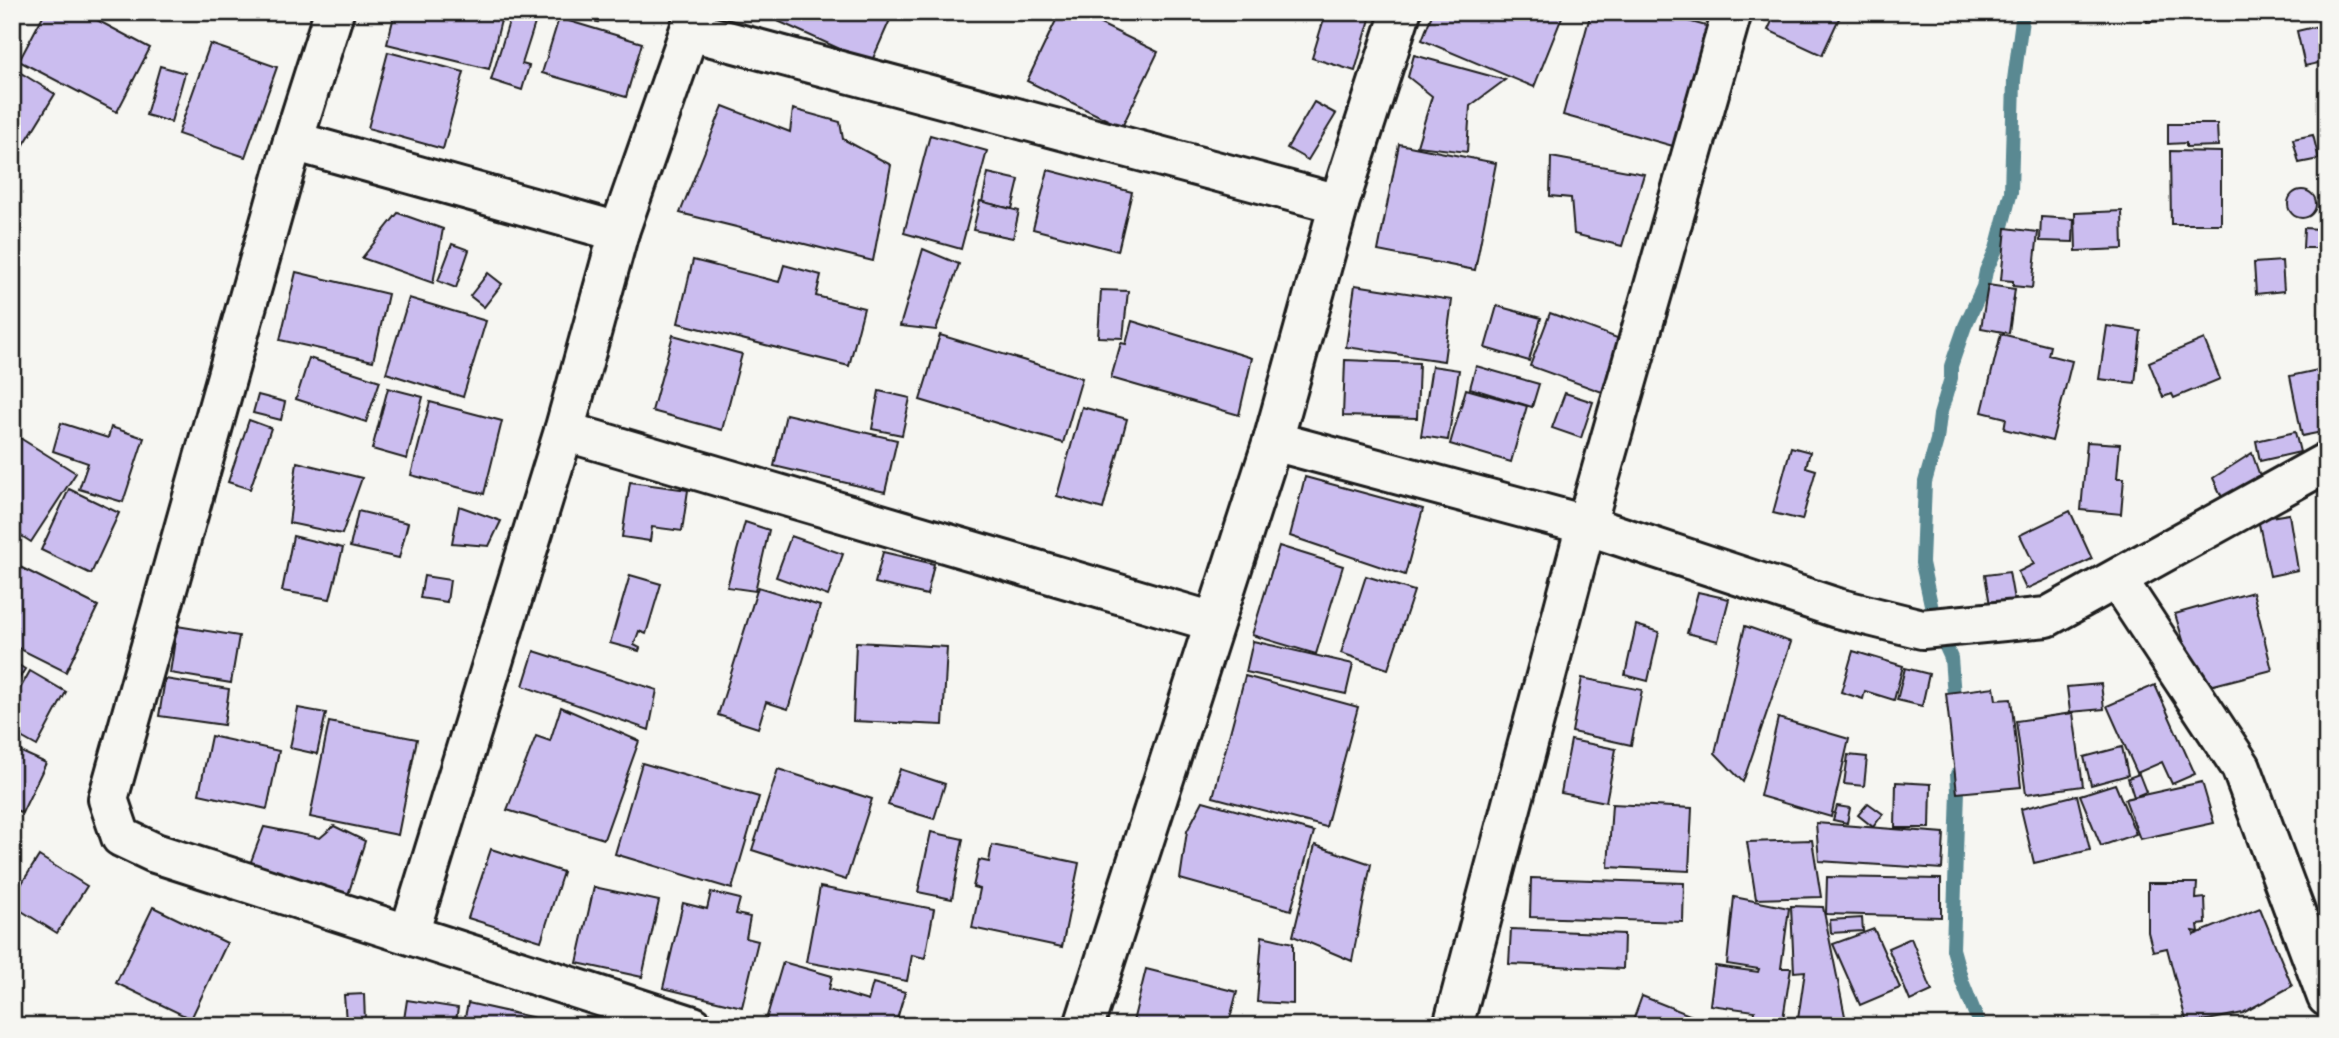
<svg xmlns="http://www.w3.org/2000/svg" width="2339" height="1038" font-family="Caveat,sans-serif">
  <style>
    .lines { fill: none; stroke-linecap: round; stroke-linejoin: round }
    .stream { stroke: #5a8992; stroke-width: 14 }
    .building { fill: #cbbdef; stroke: #1c1c1c; stroke-width: 2 }
    .minor-casing { stroke: #1c1c1c; stroke-width: 44 }
    .minor { stroke: #f6f6f2; stroke-width: 38 }
  </style>
  <rect width="100%" height="100%" fill="#f6f6f2"/>
  <filter id="ink" filterUnits="userSpaceOnUse"><feTurbulence type="fractalNoise" baseFrequency=".0143" numOctaves="2"/><feDisplacementMap in="SourceGraphic" scale="14" xChannelSelector="R" yChannelSelector="G"/><feConvolveMatrix kernelMatrix="1 2 1 2 8 2 1 2 1" color-interpolation-filters="sRGB"/></filter>
  <g filter="url(#ink)">
    <g class="lines">
      <g class="stream">
        <polyline points="1955,709 1951,658 1935,623 1922,563 1925,482 1937,440 1940,415 1951,378 1951,366 1965,326 1983,287 1986,271 1996,249 2011,192 2014,80 2023,12"/>
        <polyline points="1957,774 1958,790 1953,949 1962,981 1980,1026"/>
      </g>
    </g>
    <g class="building">
      <polygon points="45,12 82,12 150,48 117,112 19,61"/>
      <polygon points="395,12 503,12 489,69 387,44"/>
      <polygon points="512,12 536,20 522,64 529,66 522,90 491,80"/>
      <polygon points="558,12 600,12 598,22"/>
      <polygon points="891,12 893,13 871,63 760,13"/>
      <polygon points="1060,12 1076,12 1158,52 1122,127 1027,81"/>
      <polygon points="1326,12 1372,12 1355,71 1312,58"/>
      <polygon points="1433,12 1564,12 1534,87 1422,40"/>
      <polygon points="1591,12 1656,12 1713,28 1680,148 1563,115"/>
      <polygon points="1776,12 1842,12 1822,55 1768,30"/>
      <polygon points="2147,12 2219,12 2219,18 2147,22"/>
      <polygon points="559,18 642,43 626,97 542,73"/>
      <polygon points="2327,24 2327,61 2305,66 2297,31"/>
      <polygon points="210,44 277,67 245,157 178,134"/>
      <polygon points="388,52 464,72 443,149 368,128"/>
      <polygon points="1414,55 1505,80 1470,106 1467,152 1417,146 1432,96 1408,77"/>
      <polygon points="160,66 185,73 171,122 146,115"/>
      <polygon points="13,68 55,94 23,146 12,139"/>
      <polygon points="1314,102 1336,114 1308,160 1287,148"/>
      <polygon points="723,106 790,132 793,109 840,122 843,139 891,165 873,261 680,213"/>
      <polygon points="2168,124 2217,124 2218,146 2186,147 2186,143 2168,144"/>
      <polygon points="930,135 987,151 961,249 904,233"/>
      <polygon points="2313,135 2319,159 2299,163 2293,139"/>
      <polygon points="1399,144 1496,163 1475,270 1378,251"/>
      <polygon points="2170,151 2221,152 2221,224 2171,224"/>
      <polygon points="1551,157 1644,174 1622,246 1574,234 1571,198 1550,196"/>
      <polygon points="1048,170 1132,192 1118,251 1033,229"/>
      <polygon points="988,173 1019,180 1012,209 982,202"/>
      <circle cx="2302" cy="204" r="14"/>
      <polygon points="980,201 1019,211 1013,238 973,230"/>
      <polygon points="2122,211 2123,249 2076,251 2075,213"/>
      <polygon points="398,213 443,229 433,283 362,258"/>
      <polygon points="2041,217 2074,219 2073,242 2040,241"/>
      <polygon points="2006,228 2038,232 2032,288 2013,286 2013,281 2001,280"/>
      <polygon points="2304,228 2319,229 2319,248 2303,248"/>
      <polygon points="452,244 469,250 456,288 438,281"/>
      <polygon points="923,249 959,264 936,330 900,326"/>
      <polygon points="693,260 779,282 784,265 821,275 816,296 864,308 849,366 678,323"/>
      <polygon points="2282,261 2284,291 2256,294 2254,263"/>
      <polygon points="296,272 388,294 373,361 280,340"/>
      <polygon points="488,273 502,284 484,307 470,296"/>
      <polygon points="1355,285 1452,300 1444,361 1346,347"/>
      <polygon points="1988,285 2015,289 2009,333 1981,328"/>
      <polygon points="1101,290 1128,291 1123,338 1098,337"/>
      <polygon points="409,298 486,321 463,397 386,373"/>
      <polygon points="1497,306 1541,318 1529,361 1485,348"/>
      <polygon points="1550,313 1620,339 1602,392 1530,366"/>
      <polygon points="1132,321 1252,358 1239,415 1111,378 1121,343 1126,344"/>
      <polygon points="2107,326 2141,331 2135,383 2099,379"/>
      <polygon points="2001,334 2050,346 2048,355 2072,361 2052,441 2004,429 2006,418 1982,412"/>
      <polygon points="673,335 742,354 722,430 652,411"/>
      <polygon points="940,335 1082,378 1063,443 920,400"/>
      <polygon points="2204,339 2220,379 2174,398 2172,394 2163,397 2149,362"/>
      <polygon points="309,358 380,381 366,422 296,399"/>
      <polygon points="1345,360 1419,363 1417,418 1343,416"/>
      <polygon points="1432,366 1459,370 1448,440 1421,436"/>
      <polygon points="1476,366 1539,384 1532,407 1470,388"/>
      <polygon points="2327,368 2327,431 2302,436 2290,376"/>
      <polygon points="388,388 423,397 407,459 372,449"/>
      <polygon points="1466,389 1527,406 1511,462 1450,444"/>
      <polygon points="879,391 910,398 902,435 872,429"/>
      <polygon points="1565,393 1593,402 1581,438 1552,428"/>
      <polygon points="258,395 285,402 281,420 253,413"/>
      <polygon points="430,402 502,421 484,494 411,475"/>
      <polygon points="1082,407 1127,419 1103,509 1057,496"/>
      <polygon points="786,414 897,440 885,492 774,466"/>
      <polygon points="249,420 271,428 250,489 228,482"/>
      <polygon points="61,423 108,438 111,427 144,438 123,502 79,489 88,463 53,451"/>
      <polygon points="2295,432 2300,452 2260,461 2256,441"/>
      <polygon points="12,433 76,473 31,542 12,530"/>
      <polygon points="2087,442 2120,444 2117,478 2124,478 2121,514 2081,510"/>
      <polygon points="1791,447 1810,452 1806,467 1816,470 1802,520 1773,513"/>
      <polygon points="2252,453 2261,479 2225,504 2213,478"/>
      <polygon points="297,462 362,478 342,534 289,523"/>
      <polygon points="1305,477 1423,509 1405,575 1290,536"/>
      <polygon points="630,482 688,490 682,531 652,527 650,541 622,537"/>
      <polygon points="69,489 119,513 91,574 41,550"/>
      <polygon points="459,506 501,521 489,546 452,543"/>
      <polygon points="358,511 408,523 399,558 350,547"/>
      <polygon points="2070,511 2092,559 2026,589 2018,572 2034,564 2020,535"/>
      <polygon points="2289,514 2298,570 2270,576 2258,519"/>
      <polygon points="745,522 769,530 755,591 727,587"/>
      <polygon points="293,536 343,548 330,599 282,591"/>
      <polygon points="791,536 843,554 828,596 776,577"/>
      <polygon points="1279,546 1343,566 1316,654 1252,635"/>
      <polygon points="883,552 934,564 927,595 875,583"/>
      <polygon points="12,563 98,606 66,672 12,645"/>
      <polygon points="2009,572 2014,600 1990,605 1985,575"/>
      <polygon points="630,575 661,584 646,634 639,631 634,645 640,648 639,651 610,643"/>
      <polygon points="424,576 450,580 447,602 420,598"/>
      <polygon points="1366,576 1414,591 1388,669 1341,653"/>
      <polygon points="758,587 820,606 788,709 766,702 758,728 718,715"/>
      <polygon points="1698,592 1729,599 1718,641 1687,633"/>
      <polygon points="2253,592 2272,670 2198,689 2175,614"/>
      <polygon points="1636,625 1659,632 1648,681 1625,675"/>
      <polygon points="177,626 239,636 231,683 170,673"/>
      <polygon points="1745,626 1791,642 1743,782 1715,753"/>
      <polygon points="1253,641 1353,664 1346,694 1246,672"/>
      <polygon points="856,642 947,647 943,725 853,721"/>
      <polygon points="534,651 657,690 649,730 523,686"/>
      <polygon points="1853,651 1903,666 1894,700 1865,691 1863,699 1841,692"/>
      <polygon points="12,661 25,669 12,690"/>
      <polygon points="1905,668 1929,674 1922,706 1897,700"/>
      <polygon points="30,671 66,692 37,746 12,732 12,703"/>
      <polygon points="1245,676 1358,707 1326,827 1213,797"/>
      <polygon points="1582,678 1642,690 1631,745 1572,732"/>
      <polygon points="165,679 229,689 224,725 159,716"/>
      <polygon points="2101,684 2104,709 2070,712 2067,687"/>
      <polygon points="2155,685 2195,774 2172,784 2162,762 2137,773 2107,706"/>
      <polygon points="1994,687 1996,700 2011,699 2021,787 1957,793 1946,693"/>
      <polygon points="561,707 639,741 604,839 507,810 536,736 550,741"/>
      <polygon points="298,708 326,713 317,754 290,748"/>
      <polygon points="2073,713 2083,786 2026,794 2016,721"/>
      <polygon points="1778,718 1849,739 1831,817 1760,796"/>
      <polygon points="329,722 417,739 398,835 310,817"/>
      <polygon points="211,736 279,751 267,809 199,794"/>
      <polygon points="1571,740 1616,749 1606,802 1561,793"/>
      <polygon points="2122,747 2128,775 2091,785 2084,757"/>
      <polygon points="17,750 46,763 22,813 12,808 12,759"/>
      <polygon points="1848,755 1867,757 1864,786 1844,784"/>
      <polygon points="642,763 759,797 732,889 615,854"/>
      <polygon points="778,769 872,799 846,880 752,850"/>
      <polygon points="900,769 945,784 934,819 888,805"/>
      <polygon points="2139,774 2146,792 2134,797 2128,778"/>
      <polygon points="1896,782 1931,784 1930,828 1895,828"/>
      <polygon points="2202,782 2214,823 2140,839 2125,799"/>
      <polygon points="2115,784 2136,834 2101,846 2080,795"/>
      <polygon points="2077,795 2090,850 2034,863 2021,809"/>
      <polygon points="1203,801 1314,832 1291,910 1180,879 1187,831"/>
      <polygon points="1868,803 1883,814 1873,827 1858,815"/>
      <polygon points="1612,804 1692,808 1689,871 1608,867"/>
      <polygon points="1837,806 1850,808 1847,823 1833,820"/>
      <polygon points="1816,823 1944,833 1942,869 1819,861"/>
      <polygon points="334,826 365,841 348,895 250,864 264,827 320,838"/>
      <polygon points="931,832 963,839 952,899 918,892"/>
      <polygon points="1812,840 1821,897 1756,899 1747,842"/>
      <polygon points="992,845 1079,863 1062,947 972,928 980,889 973,887 979,860 989,862"/>
      <polygon points="1315,845 1371,864 1352,961 1293,936"/>
      <polygon points="491,849 563,872 541,941 468,918"/>
      <polygon points="39,856 87,886 57,933 12,905 12,899"/>
      <polygon points="1827,877 1941,879 1941,917 1826,914"/>
      <polygon points="1531,878 1684,883 1683,922 1530,917"/>
      <polygon points="2148,883 2197,883 2196,899 2205,898 2206,924 2198,925 2199,932 2193,931 2194,935 2260,908 2292,986 2243,1013 2187,1024 2167,948 2153,951 2148,932"/>
      <polygon points="594,887 659,901 642,977 577,963"/>
      <polygon points="820,887 934,909 925,958 912,955 907,981 806,962"/>
      <polygon points="711,892 740,899 736,914 750,917 746,938 758,941 742,1007 663,988 683,903 707,909"/>
      <polygon points="1734,897 1789,908 1781,968 1791,968 1782,1025 1754,1019 1755,1011 1710,1005 1715,966 1758,972 1759,969 1727,964"/>
      <polygon points="1791,906 1823,907 1847,1026 1797,1026 1805,971 1794,972"/>
      <polygon points="153,907 227,943 191,1019 116,983"/>
      <polygon points="2327,908 2327,947 2314,912"/>
      <polygon points="1862,918 1863,931 1831,933 1830,920"/>
      <polygon points="1511,929 1624,934 1623,969 1509,964"/>
      <polygon points="1874,929 1900,988 1860,1005 1833,944"/>
      <polygon points="1262,936 1293,943 1293,1004 1257,1002"/>
      <polygon points="1911,938 1932,991 1910,1001 1888,948"/>
      <polygon points="783,962 832,976 829,989 868,1001 873,983 905,992 895,1026 776,1026 765,1023"/>
      <polygon points="1146,969 1237,992 1228,1026 1132,1026"/>
      <polygon points="364,994 365,1021 346,1022 344,995"/>
      <polygon points="1642,996 1715,1025 1714,1026 1631,1026"/>
      <polygon points="407,1000 458,1008 455,1026 403,1026"/>
      <polygon points="468,1003 549,1021 548,1026 463,1026"/>
    </g>
    <g class="lines">
      <g class="minor-casing">
        <g id="minor">
          <polyline points="334,12 293,141 108,799 121,837 155,853 693,1026"/>
          <polyline points="690,31 1339,204"/>
          <polyline points="293,141 619,232"/>
          <polyline points="564,431 1214,622"/>
          <polyline points="1273,441 1586,525 1837,608 1922,629 2047,617 2327,462"/>
          <polyline points="2117,579 2241,767 2327,997"/>
          <polyline points="409,934 564,431 619,232 696,12"/>
          <polyline points="1084,1026 1273,441 1339,204 1401,12"/>
          <polyline points="1453,1026 1586,525 1732,12"/>
        </g>
      </g>
      <use href="#minor" class="minor"/>
    </g>
  </g>
  <rect width="2339" height="1038" fill="none" stroke="#f6f6f2" stroke-width="42"/>
  <rect x="21" y="21" width="2297" height="996" fill="none" stroke="#1c1c1c" stroke-width="2.5" filter="url(#ink)"/>
</svg>
